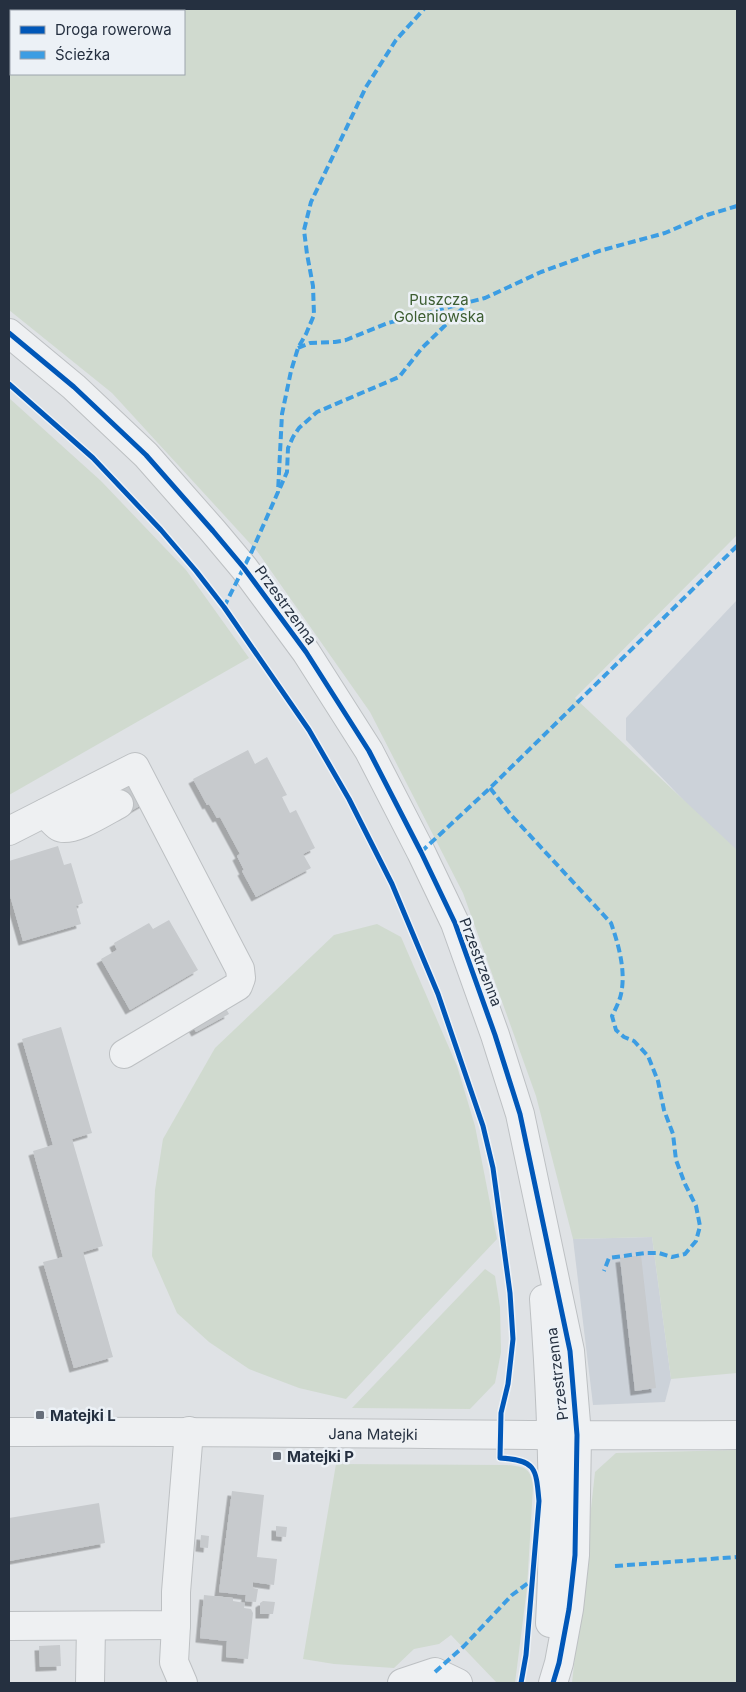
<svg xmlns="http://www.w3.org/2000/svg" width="746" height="1692" font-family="Inter,sans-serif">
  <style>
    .built { fill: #ccd2d9 }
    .green { fill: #d0dacf; fill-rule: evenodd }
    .building { fill: #c7cacd; filter: url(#shadow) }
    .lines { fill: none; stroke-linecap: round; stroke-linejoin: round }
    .minor-casing { stroke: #bdc0c3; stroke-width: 30 }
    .minor { stroke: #eef0f2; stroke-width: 28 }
    .quiet { stroke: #3c9de3; stroke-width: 4; stroke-dasharray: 8 4; stroke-linecap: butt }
    .cycleway-casing { stroke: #ecf1f6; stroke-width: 8 }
    .cycleway { stroke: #0057b8; stroke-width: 5 }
    .poi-dot { fill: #666e7a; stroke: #ecf1f6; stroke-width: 2 }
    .labels { text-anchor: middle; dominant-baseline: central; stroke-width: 5; stroke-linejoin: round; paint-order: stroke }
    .park-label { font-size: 15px; fill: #3c5d31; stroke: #ecf1f6 }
    .street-label { font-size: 15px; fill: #253040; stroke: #ecf1f6 }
    .poi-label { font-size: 15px; font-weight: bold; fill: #253040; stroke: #ecf1f6; text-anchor: start }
  </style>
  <defs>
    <filter id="shadow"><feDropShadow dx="-4.5" dy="4.5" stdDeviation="0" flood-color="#0004"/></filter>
  </defs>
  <rect width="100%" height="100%" fill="#dfe2e5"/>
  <g class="built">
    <polygon points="737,600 737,856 626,740 626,718"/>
    <polygon points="652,1237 671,1379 665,1402 593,1405 573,1239"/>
  </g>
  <g class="green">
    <path d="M9,9H737V535L575,698L737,850V1373L671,1379L652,1237L573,1239L536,1096L463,893L370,712L257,551L112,393L9,310ZM184,11V74H11V11Z"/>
    <polygon points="9,398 101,481 186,570 249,658 9,795"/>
    <polygon points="377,924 401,937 457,1066 475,1126 497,1239 346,1399 299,1388 249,1369 209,1342 177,1313 152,1256 155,1190 163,1139 215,1048 334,935"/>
    <polygon points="485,1269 495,1276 500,1307 501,1352 495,1383 470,1409 352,1408"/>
    <polygon points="737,1450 737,1683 572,1683 595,1472 616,1453"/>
    <path d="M336,1464L507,1465C525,1467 531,1468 533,1487L527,1588L515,1683H497L451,1635L439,1644L414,1649L394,1668L334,1664L303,1659Z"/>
  </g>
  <g class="building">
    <polygon points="248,750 255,764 267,757 287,795 282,797 290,813 296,810 315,848 303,854 311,868 256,897 242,871 244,870 237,856 240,854 220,817 217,818 209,804 207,805 193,779"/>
    <polygon points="133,781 145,803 122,816 110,793"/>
    <polygon points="58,846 64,865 71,863 83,903 76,906 81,924 23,941 9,892 9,861"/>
    <polygon points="169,920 198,970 130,1010 101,959 117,950 114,943 149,923 153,929"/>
    <polygon points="224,1005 229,1014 196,1032 191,1023"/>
    <polygon points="61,1027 92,1133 72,1139 103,1246 83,1252 113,1357 74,1368 43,1262 63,1257 33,1151 53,1145 22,1039"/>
    <polygon points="641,1255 656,1388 635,1391 620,1258"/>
    <polygon points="232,1491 264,1495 257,1557 277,1559 274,1585 253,1582 253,1588 258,1589 256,1602 245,1601 246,1595 219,1592"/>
    <polygon points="99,1503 105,1543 9,1561 9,1518"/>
    <polygon points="276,1526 287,1527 286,1537 276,1536"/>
    <polygon points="201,1535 209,1536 208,1548 200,1547"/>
    <polygon points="204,1595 233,1598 233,1601 245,1603 244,1608 251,1609 253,1613 248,1659 226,1657 227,1641 200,1638"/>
    <polygon points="263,1601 275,1602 273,1614 260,1614 260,1603"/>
    <polygon points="60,1645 61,1666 40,1667 39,1646"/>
  </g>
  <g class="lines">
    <g class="minor-casing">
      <g id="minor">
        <polyline points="9,333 74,387 146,455 213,531 244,568 306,652 369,751 421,852 455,923 495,1035 520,1114 570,1351 577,1435 575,1555 569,1609 559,1663 553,1683"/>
        <path d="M45,813C49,817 54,824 59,827C71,834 107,810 119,804"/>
        <polyline points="9,831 135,767 240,969 241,978 238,986 124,1054"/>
        <path d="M544,1299C552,1407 556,1515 550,1623"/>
        <path id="s1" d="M9,1432C252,1430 494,1437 737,1435"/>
        <polyline points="176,1625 174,1662 183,1683"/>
        <polyline points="9,1626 176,1625 176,1592 189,1431"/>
        <polyline points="90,1683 91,1626"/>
        <polyline points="402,1683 435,1672 458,1683"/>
      </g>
    </g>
    <use href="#minor" class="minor"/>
    <g class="quiet">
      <polyline points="298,348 310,343 335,342 346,340 388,323 485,298 541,272 599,251 665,233 707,215 737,206"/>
      <polyline points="280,488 287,472 288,448 293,437 299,428 317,412 399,377 422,348 467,304"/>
      <polyline points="224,607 252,551 278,492 282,414 291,371 298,348 306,334 314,315 313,286 307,254 304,230 311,202 366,87 396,40 424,9"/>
      <path d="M490,788L511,815L611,923C619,946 627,974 620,998C618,1004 615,1010 612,1016L616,1030L624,1037L634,1041L648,1056L658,1081L664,1110L673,1134L676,1160L685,1184L696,1206L700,1226L696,1241L685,1254L672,1257L659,1253H645L609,1258L604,1271"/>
      <polyline points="421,852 490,788 737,546"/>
      <polyline points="615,1566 737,1557"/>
      <polyline points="435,1672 464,1646 512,1595 531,1581"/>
    </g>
    <g class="cycleway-casing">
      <g id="cycleway">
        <polyline points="9,333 74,387 146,455 213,531 244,568 306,652 369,751 421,852 455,923 495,1035 520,1114 570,1351 577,1435 575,1555 569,1609 559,1663 553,1683"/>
        <path d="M9,384L93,458L161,530L196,571L224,607L309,730L349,799L392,884L438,994L483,1126L493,1168L510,1293L513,1339L508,1384L501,1413L500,1458C536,1460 536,1468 539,1501L526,1655L521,1683"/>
      </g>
    </g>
    <use href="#cycleway" class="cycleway"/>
  </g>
  <g class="poi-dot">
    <rect x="35" y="1410" width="10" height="10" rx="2.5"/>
    <rect x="272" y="1451" width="10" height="10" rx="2.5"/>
  </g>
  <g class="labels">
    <g class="park-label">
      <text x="439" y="299">Puszcza<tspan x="439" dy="17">Goleniowska</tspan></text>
    </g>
    <g class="street-label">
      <text transform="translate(286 605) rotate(54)">Przestrzenna</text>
      <text transform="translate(481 962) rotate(69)">Przestrzenna</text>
      <text transform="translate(557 1374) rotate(-97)">Przestrzenna</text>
      <text stroke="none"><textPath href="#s1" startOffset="364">Jana Matejki</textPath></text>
    </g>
    <g class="poi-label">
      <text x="50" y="1415">Matejki L</text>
      <text x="287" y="1456">Matejki P</text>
    </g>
  </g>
  <rect width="746" height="1692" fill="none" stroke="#253040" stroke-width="20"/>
  <rect x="10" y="10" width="175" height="65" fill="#ecf1f6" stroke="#9ca4ad"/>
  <rect x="20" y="26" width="25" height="8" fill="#0057b8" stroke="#9ca4ad"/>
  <text x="55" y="35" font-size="15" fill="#253040">Droga rowerowa</text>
  <rect x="20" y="51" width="25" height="8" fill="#3c9de3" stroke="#9ca4ad"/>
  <text x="55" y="60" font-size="15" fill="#253040">Ścieżka</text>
</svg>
